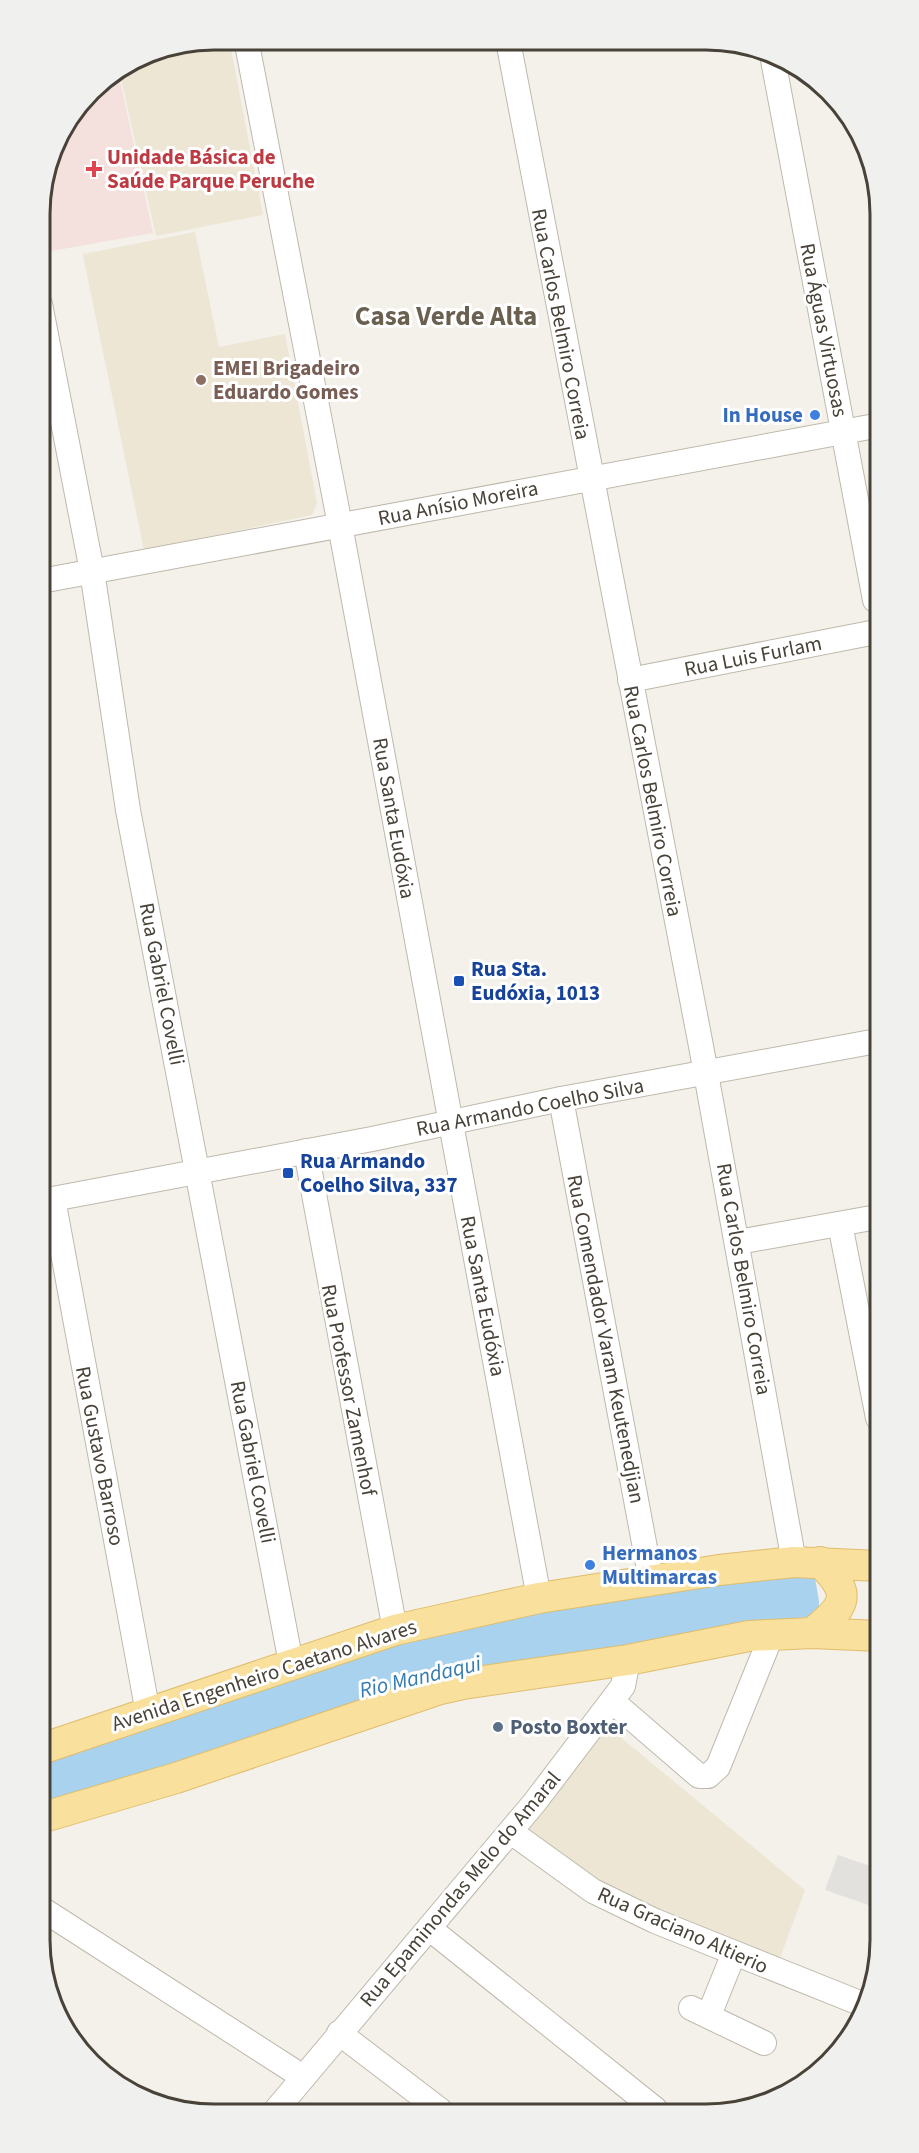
<svg xmlns="http://www.w3.org/2000/svg" width="919" height="2153" font-family="'Source Sans 3',sans-serif">
  <style>
    .education { fill: #ede6d4 }
    .medical { fill: #f4e1de }
    .parking { fill: #e3e1de }
    .water { fill: #a9d2ee }
    .lines { fill: none; stroke-linecap: round; stroke-linejoin: round }
    .minor-casing { stroke: #bfb9ac; stroke-width: 26 }
    .major-casing { stroke: #dfbd6c; stroke-width: 32 }
    .path { stroke: #c1b59e; stroke-width: 3; stroke-dasharray: 3 3; stroke-linecap: butt }
    .minor { stroke: #fff; stroke-width: 24 }
    .major { stroke: #fae09d; stroke-width: 30 }
    .health-dot { fill: #e0444e; stroke: #fff; stroke-width: 2 }
    .education-dot { fill: #8d6e63; stroke: #fff; stroke-width: 2 }
    .shop-dot { fill: #3f7fe0; stroke: #fff; stroke-width: 2 }
    .transit-dot { fill: #1a4fb4; stroke: #fff; stroke-width: 2 }
    .service-dot { fill: #5c6f8a; stroke: #fff; stroke-width: 2 }
    .labels { text-anchor: middle; dominant-baseline: central; stroke-width: 6; stroke-linejoin: round; paint-order: stroke }
    .health-label { font-size: 21px; font-weight: bold; fill: #be3a42; stroke: #fff; text-anchor: start }
    .street-label { font-size: 21px; fill: #484238; stroke: #fff }
    .education-label { font-size: 21px; font-weight: bold; fill: #785e54; stroke: #fff; text-anchor: start }
    .shop-label { font-size: 21px; font-weight: bold; fill: #366cbe; stroke: #fff; text-anchor: end }
    .transit-label { font-size: 21px; font-weight: bold; fill: #164399; stroke: #fff; text-anchor: start }
    .service-label { font-size: 21px; font-weight: bold; fill: #4e5e75; stroke: #fff; text-anchor: start }
    .water-label { font-size: 22px; font-style: italic; fill: #357cb0; stroke: #fff }
    .district-label { font-size: 27px; font-weight: bold; fill: #6a6050; stroke: #fff }
    .rim { fill: none; stroke: #484238; stroke-width: 3 }
  </style>
  <rect width="100%" height="100%" fill="#f4f1ea"/>
  <g class="education">
    <polygon points="213,39 229,39 263,215 156,236 119,69 147,52"/>
    <polygon points="195,232 219,347 285,334 317,503 312,515 144,550 81,246 83,254"/>
    <polygon points="607,1726 805,1890 780,1958 673,1919 594,1879 523,1830"/>
  </g>
  <polygon class="medical" points="118,71 153,233 46,252 39,202 57,136 98,83"/>
  <polygon class="parking" points="838,1855 879,1869 880,1909 825,1890"/>
  <polygon class="water" points="814,1572 819,1601 819,1616 777,1620 629,1646 44,1811 44,1759 391,1644 576,1604"/>
  <g class="lines">
    <g class="minor-casing">
      <g id="minor">
        <polyline points="246,39 340,525 539,1598"/>
        <polyline points="508,41 701,1046 794,1562"/>
        <polyline points="773,60 875,600"/>
        <polyline points="40,304 92,571 128,810 291,1663"/>
        <polyline points="41,581 875,426"/>
        <polyline points="630,680 876,632"/>
        <polyline points="561,1099 651,1580"/>
        <polyline points="306,1151 395,1630"/>
        <polyline points="53,1199 148,1713"/>
        <polyline points="42,1201 372,1139 561,1099 877,1041"/>
        <polyline points="840,1224 878,1418"/>
        <polyline points="738,1242 877,1217"/>
        <polyline points="612,1701 699,1776 708,1776 718,1767 772,1634"/>
        <polyline points="511,1832 593,1891 655,1921 867,2006"/>
        <polyline points="45,1911 303,2077"/>
        <polyline points="430,1929 655,2109"/>
        <polyline points="691,2008 764,2043"/>
        <polyline points="709,2015 734,1953"/>
        <polyline points="339,2033 440,2110"/>
        <polyline points="276,2110 535,1802 623,1686 628,1660"/>
      </g>
    </g>
    <g class="major-casing">
      <g id="major">
        <path d="M812,1633C847,1605 853,1595 820,1562"/>
        <polyline points="44,1748 395,1630 539,1598 719,1570 794,1562 878,1566"/>
        <polyline points="44,1817 176,1778 440,1689 463,1684 628,1660 749,1636 812,1633 879,1636"/>
      </g>
    </g>
    <polyline class="path" points="873,1590 874,1613"/>
    <use href="#minor" class="minor"/>
    <use href="#major" class="major"/>
  </g>
  <path class="health-dot" d="M91 160h6v6h6v6h-6v6h-6v-6h-6v-6h6z"/>
  <circle class="education-dot" cx="201" cy="380" r="6"/>
  <g class="shop-dot">
    <circle cx="815" cy="415" r="6"/>
    <circle cx="590" cy="1565" r="6"/>
  </g>
  <g class="transit-dot">
    <rect x="453" y="975" width="12" height="12" rx="3"/>
    <rect x="282" y="1167" width="12" height="12" rx="3"/>
  </g>
  <circle class="service-dot" cx="498" cy="1727" r="6"/>
  <g class="labels">
    <g class="health-label">
      <text x="107" y="157">Unidade Básica de<tspan x="107" dy="24">Saúde Parque Peruche</tspan></text>
    </g>
    <g class="street-label">
      <text transform="translate(561 324) rotate(79)">Rua Carlos Belmiro Correia</text>
      <text transform="translate(824 330) rotate(79)">Rua Águas Virtuosas</text>
      <text transform="translate(458 503) rotate(-11)">Rua Anísio Moreira</text>
      <text transform="translate(753 656) rotate(-11)">Rua Luis Furlam</text>
      <text transform="translate(653 801) rotate(79)">Rua Carlos Belmiro Correia</text>
      <text transform="translate(394 818) rotate(80)">Rua Santa Eudóxia</text>
      <text transform="translate(162 984) rotate(79)">Rua Gabriel Covelli</text>
      <text transform="translate(530 1107) rotate(-11)">Rua Armando Coelho Silva</text>
      <text transform="translate(744 1279) rotate(80)">Rua Carlos Belmiro Correia</text>
      <text transform="translate(483 1296) rotate(79)">Rua Santa Eudóxia</text>
      <text transform="translate(606 1339) rotate(79)">Rua Comendador Varam Keutenedjian</text>
      <text transform="translate(349 1390) rotate(79)">Rua Professor Zamenhof</text>
      <text transform="translate(100 1456) rotate(79)">Rua Gustavo Barroso</text>
      <text transform="translate(253 1462) rotate(79)">Rua Gabriel Covelli</text>
      <text transform="translate(264 1675) rotate(-18)">Avenida Engenheiro Caetano Alvares</text>
      <text transform="translate(460 1889) rotate(-50)">Rua Epaminondas Melo do Amaral</text>
      <text transform="translate(683 1930) rotate(24)">Rua Graciano Altierio</text>
    </g>
    <g class="education-label">
      <text x="213" y="368">EMEI Brigadeiro<tspan x="213" dy="24">Eduardo Gomes</tspan></text>
    </g>
    <g class="shop-label">
      <text x="803" y="415">In House</text>
      <text x="602" y="1553" text-anchor="start">Hermanos<tspan x="602" dy="24">Multimarcas</tspan></text>
    </g>
    <g class="transit-label">
      <text x="471" y="969">Rua Sta.<tspan x="471" dy="24">Eudóxia, 1013</tspan></text>
      <text x="300" y="1161">Rua Armando<tspan x="300" dy="24">Coelho Silva, 337</tspan></text>
    </g>
    <g class="service-label">
      <text x="510" y="1727">Posto Boxter</text>
    </g>
    <g class="water-label">
      <text transform="translate(420 1677) rotate(-13)">Rio Mandaqui</text>
    </g>
    <g class="district-label">
      <text x="446" y="316">Casa Verde Alta</text>
    </g>
  </g>
  <path d="M0 0H919V2153H0ZM214 50H706A164 164 0 0 1 870 214V1940A164 164 0 0 1 706 2104H214A164 164 0 0 1 50 1940V214A164 164 0 0 1 214 50Z" fill="#f0f0ef" fill-rule="evenodd"/>
  <path class="rim" d="M214 50H706A164 164 0 0 1 870 214V1940A164 164 0 0 1 706 2104H214A164 164 0 0 1 50 1940V214A164 164 0 0 1 214 50Z"/>
</svg>
